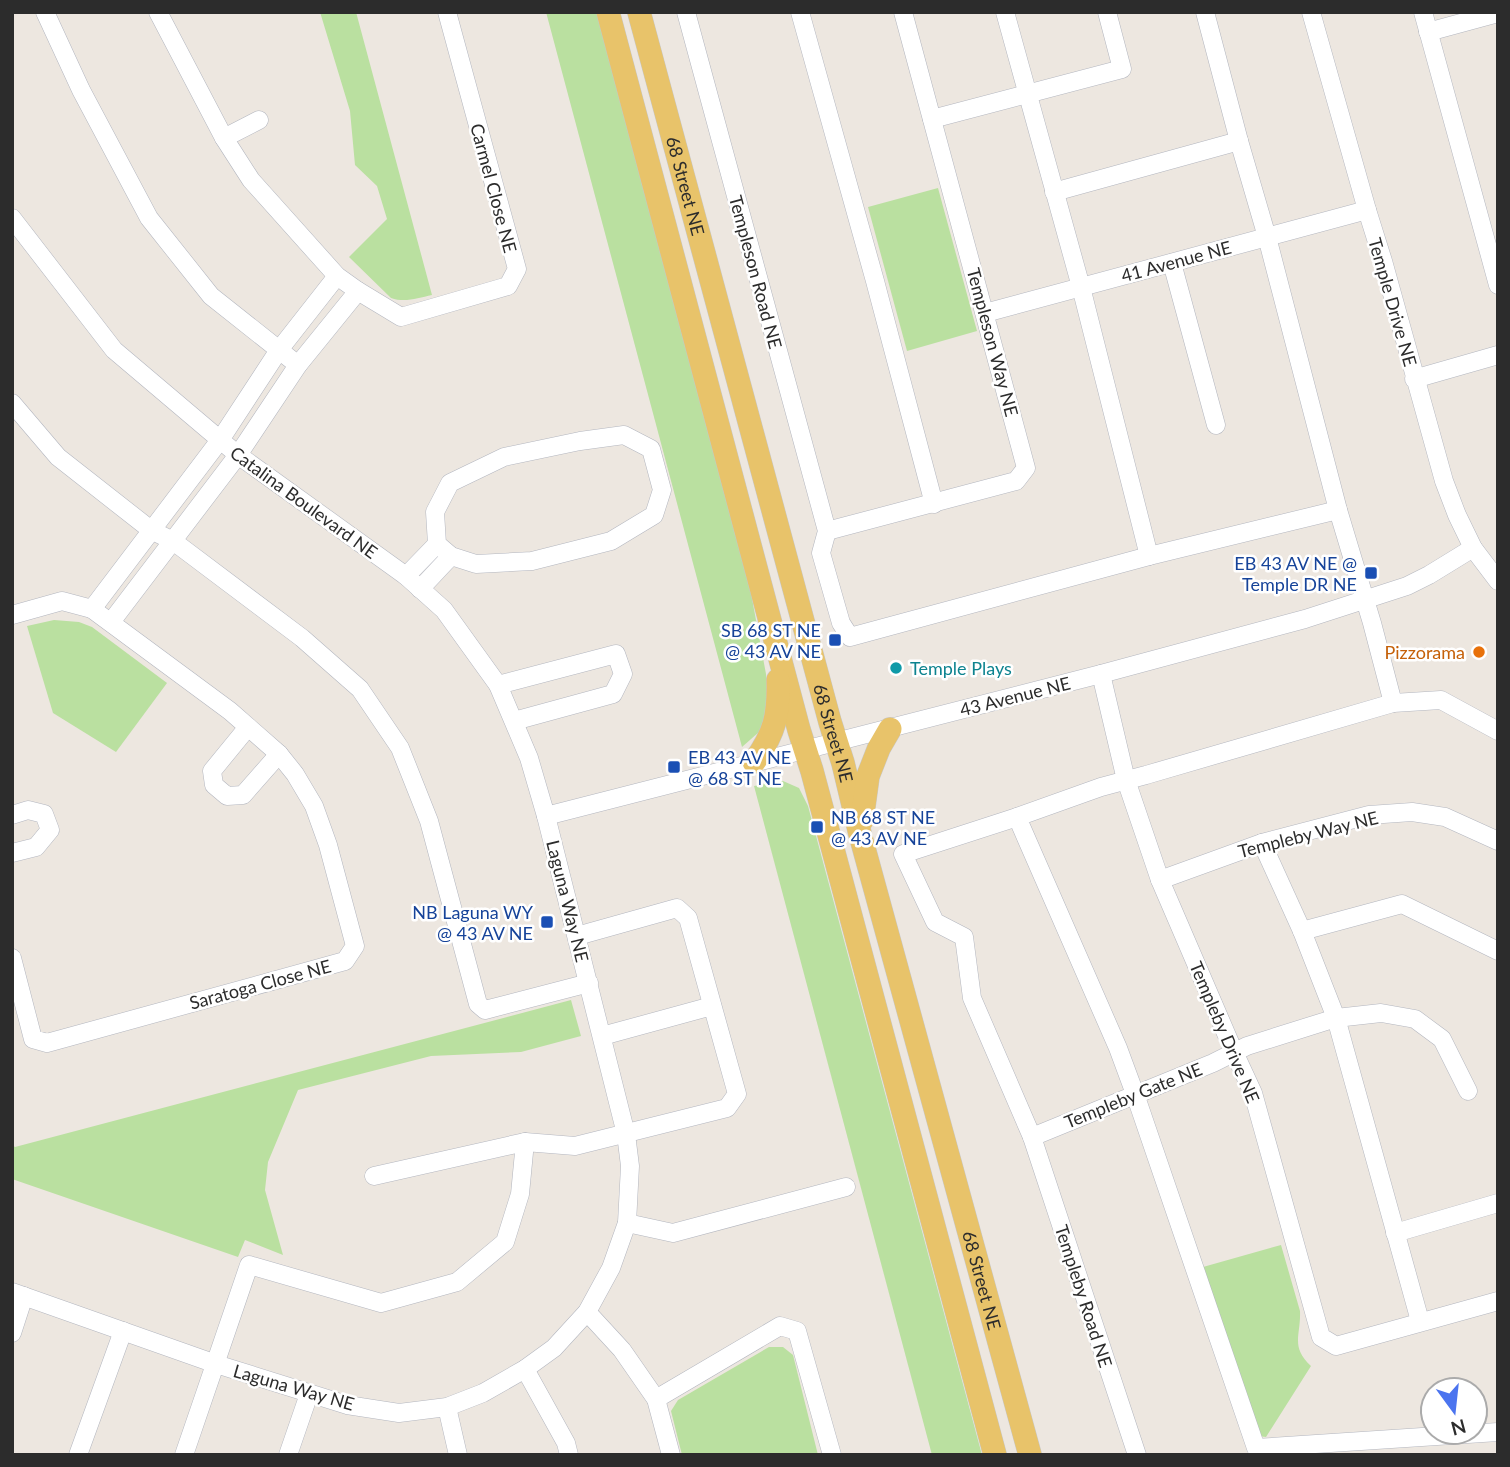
<svg xmlns="http://www.w3.org/2000/svg" width="1510" height="1467" font-family="Lato,sans-serif">
  <style>
    .green { fill: #bae0a0 }
    .lines { fill: none; stroke-linecap: round; stroke-linejoin: round }
    .minor-casing { stroke: #b3b6bf; stroke-width: 19 }
    .major-casing { stroke: #c8c8c8; stroke-width: 24 }
    .minor { stroke: #fff; stroke-width: 18 }
    .major { stroke: #e8c36a; stroke-width: 23 }
    .transit-dot { fill: #1a4fb4; stroke: #fff; stroke-width: 2.5 }
    .food-dot { fill: #e8710a; stroke: #fff; stroke-width: 2.5 }
    .culture-dot { fill: #0f9aa8; stroke: #fff; stroke-width: 2.5 }
    .labels { text-anchor: middle; dominant-baseline: central; stroke-width: 5; stroke-linejoin: round; paint-order: stroke }
    .street-label { font-size: 18px; fill: #2c2c2c; stroke: #fff }
    .transit-label { font-size: 18px; fill: #164399; stroke: #fff; text-anchor: end }
    .food-label { font-size: 18px; fill: #c56008; stroke: #fff; text-anchor: end }
    .culture-label { font-size: 18px; fill: #0d838f; stroke: #fff; text-anchor: start }
  </style>
  <rect width="100%" height="100%" fill="#ede7e0"/>
  <g class="green">
    <path d="M320,12H356L432,295C418,298 405,303 391,298L349,257L387,219L377,186L355,165L350,111Z"/>
    <polygon points="546,12 598,12 751,593 766,674 768,709 759,732 742,747"/>
    <polygon points="938,188 977,331 907,351 868,207"/>
    <polygon points="54,620 79,622 92,627 167,683 116,752 53,713 27,626"/>
    <polygon points="783,781 799,788 808,806 982,1455 932,1455 754,786"/>
    <polygon points="571,1000 581,1036 521,1052 431,1056 298,1090 268,1162 265,1190 283,1255 245,1240 238,1257 12,1179 12,1145 15,1147"/>
    <path d="M1281,1245L1300,1311C1301,1336 1290,1346 1311,1366L1266,1437L1258,1436L1203,1267Z"/>
    <polygon points="769,1347 783,1347 793,1355 818,1455 682,1455 671,1411 678,1400"/>
  </g>
  <g class="lines">
    <g class="minor-casing">
      <g id="minor">
        <polyline points="45,12 81,90 149,218 211,296 298,365"/>
        <polyline points="158,12 224,138 251,180 337,276 358,291 401,317 508,286 517,269 447,12"/>
        <polyline points="686,12 827,531 821,553 841,623 850,637 1149,556 1081,287 1005,12"/>
        <polyline points="800,12 875,281 934,504"/>
        <polyline points="1205,12 1239,141 1267,237 1338,510 1372,623 1393,703"/>
        <polyline points="1311,12 1367,210 1383,261 1444,481 1457,515 1473,548 1498,581"/>
        <polyline points="1423,12 1498,285"/>
        <polyline points="1428,32 1498,13"/>
        <polyline points="932,119 1122,69 1107,12"/>
        <polyline points="224,138 259,120"/>
        <polyline points="1054,192 1239,141"/>
        <polyline points="12,218 114,350 238,455 406,576 444,610 498,685 529,758 546,816 626,1134 630,1166 627,1223 611,1268 587,1312 554,1348 525,1369 483,1393 447,1407 399,1413 347,1405 216,1364 12,1292"/>
        <polyline points="1172,263 1216,425"/>
        <polyline points="985,313 1367,210"/>
        <polyline points="1414,379 1498,355"/>
        <polyline points="12,403 58,457 151,530 173,541 302,638 360,689 400,748 429,821 478,1004 485,1010 589,983"/>
        <polygon points="624,435 651,449 662,490 654,515 611,541 532,561 476,564 451,556 437,544 435,512 450,483 504,457 580,441"/>
        <polyline points="827,531 1016,481 1026,468 903,12"/>
        <polyline points="1149,556 1338,510"/>
        <polyline points="406,576 437,544"/>
        <polyline points="420,589 451,556"/>
        <polyline points="92,609 220,440 279,350 337,276"/>
        <polyline points="12,615 62,601 92,609 230,711 279,754 295,774 314,806 328,845 355,946 345,961 47,1043 33,1039 12,958"/>
        <polyline points="111,622 238,455 298,365 358,291"/>
        <polyline points="1101,674 1126,780 1160,880 1234,1052 1253,1093 1321,1337 1336,1346 1498,1301"/>
        <polyline points="498,685 616,654 623,674 613,694 514,721"/>
        <polyline points="248,727 212,771 214,785 227,796 243,795 279,754"/>
        <polyline points="1498,731 1441,700 1393,703 1146,775 1101,787 1017,817 1118,1048 1135,1094 1256,1448 1498,1432"/>
        <polyline points="12,815 28,810 44,814 50,830 36,847 12,853"/>
        <polyline points="546,816 1101,674 1305,619 1407,586 1429,575 1473,548"/>
        <polyline points="1017,817 903,854 935,922 964,937 972,998 1032,1137 1137,1455"/>
        <polyline points="1262,843 1302,931"/>
        <polyline points="1160,880 1262,843 1369,815 1412,812 1445,817 1498,841"/>
        <polyline points="602,1036 712,1006"/>
        <polyline points="1032,1137 1213,1063 1247,1046 1336,1018 1381,1013 1415,1019 1442,1039 1468,1091"/>
        <polyline points="374,1176 525,1142 575,1146 727,1108 737,1094 688,918 677,908 577,936"/>
        <polyline points="627,1223 673,1233 846,1187"/>
        <polyline points="1395,1233 1498,1203"/>
        <polyline points="587,1312 622,1350 656,1399 671,1455"/>
        <polyline points="1420,1321 1336,1018 1302,931 1402,904 1498,951"/>
        <polyline points="12,1333 24,1296"/>
        <polyline points="525,1369 566,1443 569,1455"/>
        <polyline points="656,1399 780,1326 797,1331 832,1455"/>
        <polyline points="447,1407 458,1455"/>
        <polyline points="78,1455 123,1331"/>
        <polyline points="184,1455 249,1265 381,1303 457,1282 505,1242 520,1194 525,1142"/>
        <polyline points="288,1455 309,1394"/>
      </g>
    </g>
    <g class="major-casing">
      <g id="major">
        <polyline points="608,12 799,730 812,771 995,1455"/>
        <path id="s1" d="M639,12L830,722L843,763L860,834L1030,1455"/>
        <path d="M754,762C775,733 779,715 778,680"/>
        <polyline points="862,820 868,776 879,748 890,729"/>
      </g>
    </g>
    <use href="#minor" class="minor"/>
    <use href="#major" class="major"/>
  </g>
  <g class="transit-dot">
    <rect x="1364" y="566" width="14" height="14" rx="3.5"/>
    <rect x="828" y="633" width="14" height="14" rx="3.5"/>
    <rect x="667" y="760" width="14" height="14" rx="3.5"/>
    <rect x="810" y="820" width="14" height="14" rx="3.5"/>
    <rect x="540" y="915" width="14" height="14" rx="3.5"/>
  </g>
  <circle class="food-dot" cx="1479" cy="652" r="7"/>
  <circle class="culture-dot" cx="896" cy="668" r="7"/>
  <g class="labels">
    <g class="street-label">
      <text stroke="none"><textPath href="#s1" startOffset="180">68 Street NE</textPath></text>
      <text transform="translate(494 188) rotate(75)">Carmel Close NE</text>
      <text transform="translate(1176 261) rotate(-15)">41 Avenue NE</text>
      <text transform="translate(756 272) rotate(75)">Templeson Road NE</text>
      <text transform="translate(1393 302) rotate(74)">Temple Drive NE</text>
      <text transform="translate(993 342) rotate(75)">Templeson Way NE</text>
      <text transform="translate(304 502) rotate(36)">Catalina Boulevard NE</text>
      <text transform="translate(1015 696) rotate(-14)">43 Avenue NE</text>
      <text stroke="none"><textPath href="#s1" startOffset="747">68 Street NE</textPath></text>
      <text transform="translate(1308 834) rotate(-14)">Templeby Way NE</text>
      <text transform="translate(568 901) rotate(76)">Laguna Way NE</text>
      <text transform="translate(260 984) rotate(-15)">Saratoga Close NE</text>
      <text transform="translate(1225 1032) rotate(67)">Templeby Drive NE</text>
      <text transform="translate(1133 1095) rotate(-22)">Templeby Gate NE</text>
      <text stroke="none"><textPath href="#s1" startOffset="1314">68 Street NE</textPath></text>
      <text transform="translate(1084 1296) rotate(72)">Templeby Road NE</text>
      <text transform="translate(294 1387) rotate(16)">Laguna Way NE</text>
    </g>
    <g class="transit-label">
      <text x="1357" y="563">EB 43 AV NE @<tspan x="1357" dy="21">Temple DR NE</tspan></text>
      <text x="821" y="630">SB 68 ST NE<tspan x="821" dy="21">@ 43 AV NE</tspan></text>
      <text x="688" y="757" text-anchor="start">EB 43 AV NE<tspan x="688" dy="21">@ 68 ST NE</tspan></text>
      <text x="831" y="817" text-anchor="start">NB 68 ST NE<tspan x="831" dy="21">@ 43 AV NE</tspan></text>
      <text x="533" y="912">NB Laguna WY<tspan x="533" dy="21">@ 43 AV NE</tspan></text>
    </g>
    <g class="food-label">
      <text x="1465" y="652">Pizzorama</text>
    </g>
    <g class="culture-label">
      <text x="910" y="668">Temple Plays</text>
    </g>
  </g>
  <rect width="1510" height="1467" fill="none" stroke="#2c2c2c" stroke-width="28"/>
  <g transform="translate(1454 1411) rotate(165)"><circle r="33" fill="#ffffff" stroke="#ababab" stroke-width="2"/>
  <path d="M0-5L12 26L0 18L-12 26Z" fill="#4b74ef"/>
  <text y="-10" font-size="19" font-weight="bold" text-anchor="middle" fill="#2c2c2c">N</text>
  </g>
</svg>
